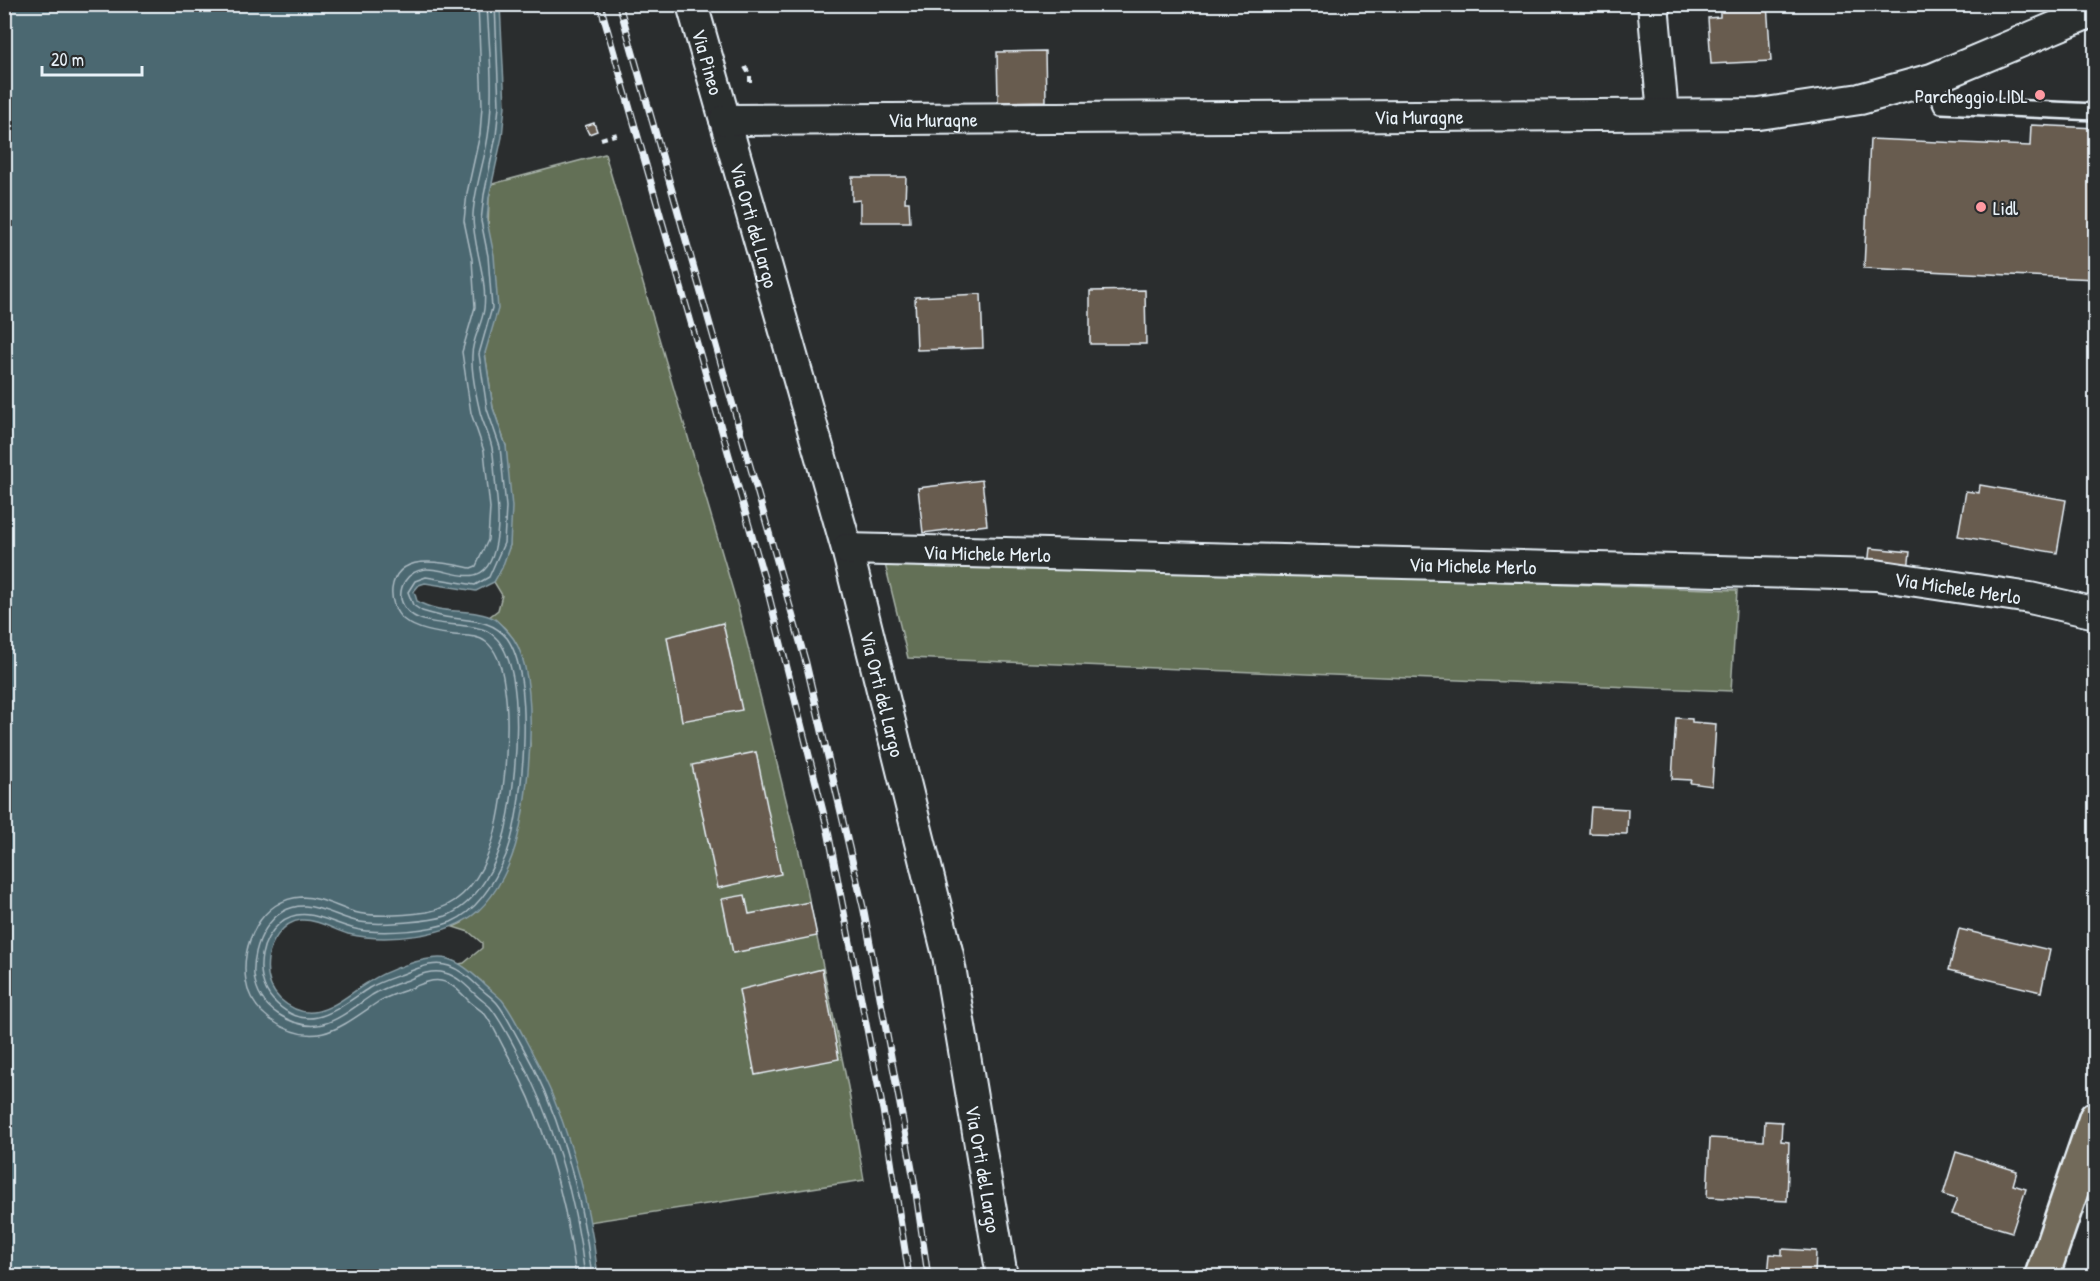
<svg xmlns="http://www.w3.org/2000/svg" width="2100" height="1281" font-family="'Patrick Hand',sans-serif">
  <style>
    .green { fill: #636f56; stroke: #a6b0a7; stroke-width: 1.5 }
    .water { fill: #4c6871; stroke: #8a9fa7; stroke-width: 1.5 }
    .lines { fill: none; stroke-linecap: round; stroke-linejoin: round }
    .shore { stroke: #aabac2; stroke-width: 1.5 }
    .building { fill: #685b4f; stroke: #e8f1f8; stroke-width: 1.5 }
    .lane-casing { stroke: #e8f1f8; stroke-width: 20 }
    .street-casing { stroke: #e8f1f8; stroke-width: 34 }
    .primary-casing { stroke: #e8f1f8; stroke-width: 38 }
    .path { stroke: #e8f1f8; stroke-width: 4; stroke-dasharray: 6 4.5; stroke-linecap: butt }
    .lane { stroke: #2a2d2e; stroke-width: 15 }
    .street { stroke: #2a2d2e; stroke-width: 30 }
    .primary { stroke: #726b5a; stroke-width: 33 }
    .rail-casing { stroke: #e8f1f8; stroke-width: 7 }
    .rail { stroke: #2a2d2e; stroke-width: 4.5; stroke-dasharray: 14; stroke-linecap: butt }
    .poi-dot { fill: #ff9aa2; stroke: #2a2d2e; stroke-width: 2 }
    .labels { text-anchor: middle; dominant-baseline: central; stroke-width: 4.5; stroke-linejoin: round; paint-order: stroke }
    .street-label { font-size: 20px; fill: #e8f1f8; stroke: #2a2d2e }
    .poi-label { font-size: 20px; fill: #e8f1f8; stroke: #2a2d2e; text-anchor: end }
  </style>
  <rect width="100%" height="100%" fill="#2a2d2e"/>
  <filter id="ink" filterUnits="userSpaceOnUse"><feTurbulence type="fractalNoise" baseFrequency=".0167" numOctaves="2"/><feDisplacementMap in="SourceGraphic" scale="12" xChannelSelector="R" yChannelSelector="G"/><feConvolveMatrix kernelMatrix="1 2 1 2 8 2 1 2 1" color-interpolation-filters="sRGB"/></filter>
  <g filter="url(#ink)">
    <g class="green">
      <path d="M605,154L739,611L800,856L848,1087L864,1180L589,1222L561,1118L481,981L459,964L464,963L482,948V943L469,932L453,927L462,923L523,810L530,744L517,645C511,634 502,623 489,617L498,610L502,595L494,582L510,545L506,446L493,408L485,353L489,197L492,184Z"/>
      <polygon points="884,560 1737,590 1731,691 908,658"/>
    </g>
    <path class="water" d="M5,4L500,5L505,106L502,137L489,197L487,221L494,255L498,309L485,353L493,408L506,446L512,507L510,545L502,568L494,582L476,591L425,583L419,585L414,591L417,601C441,616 473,607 495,619C499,622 504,628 508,632C543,667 529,791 518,836C512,862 498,893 478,911C449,937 385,943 348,934C334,930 317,919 301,920C283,922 270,942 268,959C266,974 269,988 280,999C313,1029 338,1001 367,983C385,971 427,954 448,959C462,963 473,974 483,983C489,989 496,994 502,1000C511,1011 517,1024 524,1037C565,1110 589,1194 598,1276H5Z"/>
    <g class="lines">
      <g class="shore">
        <path d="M478,4L482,106L480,134L467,193L464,221L472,259L475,307L462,352L471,413L484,451L490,508L488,540L476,566L471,568C446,563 397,550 392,589C391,600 395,612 403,619C416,630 437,633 454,635C464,636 477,635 486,642C498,651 502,669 504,683C509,713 507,741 505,770C500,821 489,901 427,912C405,915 376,918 354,912C337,907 320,897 302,897C261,899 240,945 246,981C248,997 258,1010 271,1020C315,1051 341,1027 378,1002C388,996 399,993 409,989C419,985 431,979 441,981C452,983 461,993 468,1000C473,1005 479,1009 484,1013C492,1023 498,1037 504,1048C544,1117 566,1198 576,1276"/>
        <path d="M487,4C489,46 494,88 489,129C486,158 475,185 473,214C472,245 488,277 484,309C482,325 472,339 472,355C471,373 476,395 480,412C483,424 490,436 492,448C494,458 494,468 495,477C496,494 499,508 498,525C492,623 432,541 405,581C401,587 400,592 401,599C410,633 464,619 487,631C532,654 515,791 505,832C497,864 478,903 446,916C434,920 421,921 408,922C393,923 376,925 360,922C342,919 324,907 305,906C270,905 252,945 254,975C256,991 264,1005 278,1014C318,1040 340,1017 372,995C383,988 396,984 408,980C419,975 432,969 445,973C457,976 467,986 476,995C480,999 486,1003 490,1007C500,1019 508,1035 515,1048C553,1118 576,1198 585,1276"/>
        <path d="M495,4L499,106L496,136L484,195L481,221L488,256L492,308L479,354L487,409L500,447L506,507L504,543L489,577L475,585L426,577L415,581L408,592L413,605L422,611C432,614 442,617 452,618C473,621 492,620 507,638C536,678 523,808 507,853C496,880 479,910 451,922C428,931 390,933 366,931C338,929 306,901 280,923C271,931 264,943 262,955C259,970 262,988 273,1000C308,1037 337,1009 369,988C381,981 395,977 408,972C421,967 435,961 449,966C461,970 470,979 479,987C485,993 492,997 497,1003C506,1014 512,1028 519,1040C560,1112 582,1195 592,1276"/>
      </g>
    </g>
    <g class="building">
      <polygon points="1720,4 1767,4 1771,61 1711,64 1708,18 1720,17"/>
      <polygon points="1045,51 1046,101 998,102 997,52"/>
      <polygon points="594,123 597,131 589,134 585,126"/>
      <polygon points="2031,125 2096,128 2096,279 1864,268 1870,139 2030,146"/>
      <polygon points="852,177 906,177 905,202 909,202 910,222 860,222 860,200 852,201"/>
      <polygon points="1145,290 1146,344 1090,344 1090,291"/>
      <polygon points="981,294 983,348 917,350 915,297"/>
      <polygon points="982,480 987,525 923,533 918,488"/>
      <polygon points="1980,485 2066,500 2057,553 1958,536 1966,491 1979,493"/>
      <polygon points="1870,548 1910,552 1908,571 1868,566"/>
      <polygon points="723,623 742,710 682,721 667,637"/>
      <polygon points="1676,718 1692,719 1692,722 1716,724 1712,786 1690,783 1691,780 1672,779"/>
      <polygon points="756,752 781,874 718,888 692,765"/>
      <polygon points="1591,807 1628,809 1627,834 1589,833"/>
      <polygon points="745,895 749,914 810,902 817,936 733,953 722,899"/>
      <polygon points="1959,929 2050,950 2041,992 1949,970"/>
      <polygon points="822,969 839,1059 755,1075 739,990"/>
      <polygon points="1765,1121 1782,1122 1781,1141 1789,1142 1787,1201 1707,1197 1710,1138 1764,1141"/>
      <polygon points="1956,1152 2017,1171 2013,1185 2026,1189 2012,1232 1951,1214 1957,1199 1943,1195"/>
      <polygon points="1782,1249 1816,1251 1815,1276 1768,1276 1770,1254 1782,1255"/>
    </g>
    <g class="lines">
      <g class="lane-casing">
        <polyline id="lane" points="1932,79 1942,105 2096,112"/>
      </g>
      <g class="street-casing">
        <g id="street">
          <path id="s1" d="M692,4L847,549L948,955L1002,1276"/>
          <polyline points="1653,4 1663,114"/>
          <path id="s2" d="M725,120L1759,114L1860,99L1932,79L2096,10"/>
          <path id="s3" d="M847,549L1876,575L2030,598L2096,613"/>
        </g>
      </g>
      <g class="primary-casing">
        <polyline id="primary" points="2042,1276 2096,1118"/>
      </g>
      <g class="path">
        <polyline points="745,67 750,75 750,82"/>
        <polyline points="601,139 621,133"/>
      </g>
      <use href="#lane" class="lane"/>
      <use href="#street" class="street"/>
      <use href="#primary" class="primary"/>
      <g class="rail-casing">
        <g id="rail">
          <polyline points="600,4 768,592 828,831 883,1110 909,1276"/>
          <polyline points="619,4 806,663 864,911 914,1180 928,1276"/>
        </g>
      </g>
      <use href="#rail" class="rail"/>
    </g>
  </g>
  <g class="poi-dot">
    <circle cx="2040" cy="95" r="6"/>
    <circle cx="1981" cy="207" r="6"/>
  </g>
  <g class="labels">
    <g class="street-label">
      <text stroke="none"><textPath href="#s1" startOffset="60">Via Pineo</textPath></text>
      <text stroke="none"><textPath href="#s2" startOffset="694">Via Muragne</textPath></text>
      <text stroke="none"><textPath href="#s2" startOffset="208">Via Muragne</textPath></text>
      <text stroke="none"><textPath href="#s1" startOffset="230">Via Orti del Largo</textPath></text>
      <text stroke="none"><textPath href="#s3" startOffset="140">Via Michele Merlo</textPath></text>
      <text stroke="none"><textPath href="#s3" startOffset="626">Via Michele Merlo</textPath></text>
      <text stroke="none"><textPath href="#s3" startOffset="1112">Via Michele Merlo</textPath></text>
      <text stroke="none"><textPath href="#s1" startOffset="716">Via Orti del Largo</textPath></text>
      <text stroke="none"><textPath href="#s1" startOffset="1202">Via Orti del Largo</textPath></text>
    </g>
    <g class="poi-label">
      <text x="2028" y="95">Parcheggio LIDL</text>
      <text x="1993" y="207" text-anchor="start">Lidl</text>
    </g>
  </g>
  <rect width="2100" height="1281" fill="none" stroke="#2a2d2e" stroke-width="24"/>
  <rect x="12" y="12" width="2076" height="1257" fill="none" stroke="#e8f1f8" stroke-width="2" filter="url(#ink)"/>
  <path d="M42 66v9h100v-9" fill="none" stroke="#e8f1f8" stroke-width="3"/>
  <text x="51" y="66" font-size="18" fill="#e8f1f8" stroke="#2a2d2e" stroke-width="4.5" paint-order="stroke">20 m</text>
</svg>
